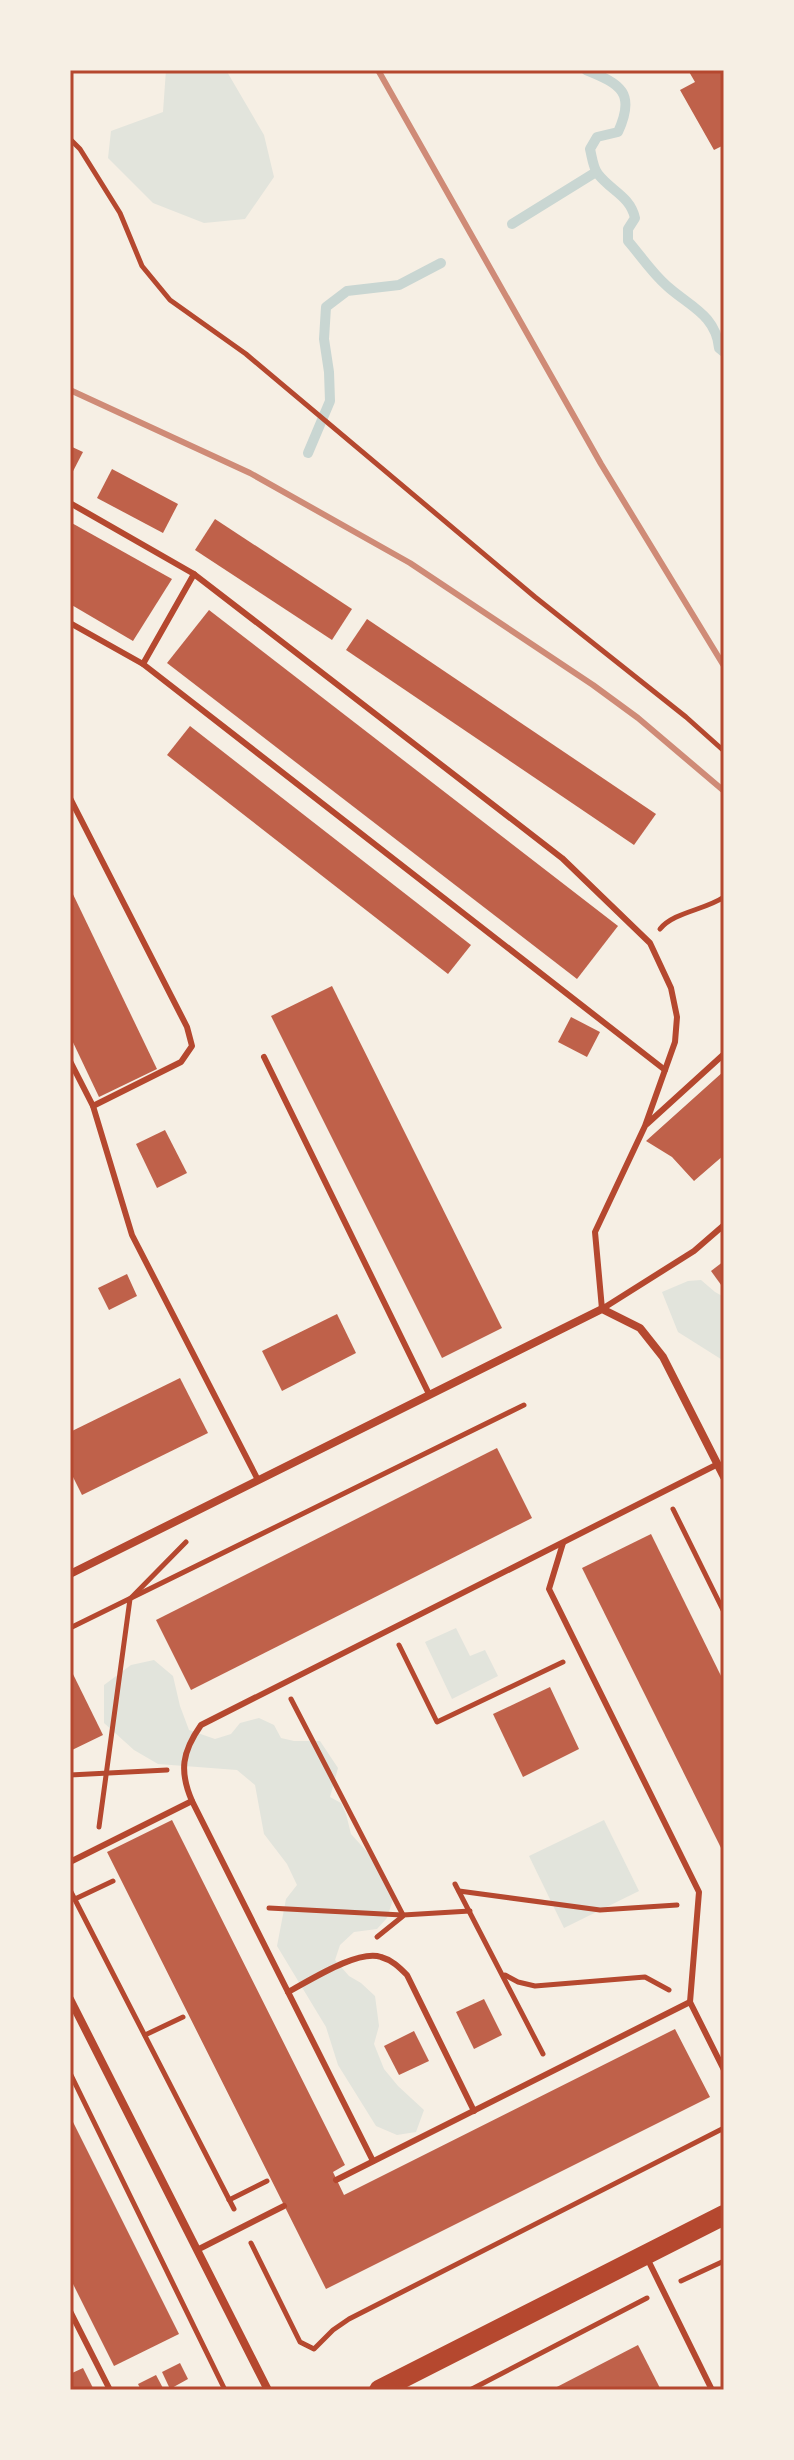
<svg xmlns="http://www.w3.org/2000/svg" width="794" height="2460" font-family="'DM Sans',sans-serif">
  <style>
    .green { fill: #e2e4dc }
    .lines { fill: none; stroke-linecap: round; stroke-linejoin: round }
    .stream { stroke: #c9d6d2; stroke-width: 10 }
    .building { fill: #bf614a }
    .path { stroke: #b5482f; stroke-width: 5 }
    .service { stroke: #b5482f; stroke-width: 6 }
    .minor { stroke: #b5482f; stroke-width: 8 }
    .primary { stroke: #b5482f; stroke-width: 20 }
    .rail { stroke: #cf8b77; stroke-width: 6 }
    .neatline { fill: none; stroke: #b5482f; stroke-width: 3 }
  </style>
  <rect width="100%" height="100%" fill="#f6efe4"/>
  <g class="green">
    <polygon points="166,70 226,70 264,135 274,177 245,219 204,223 153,203 108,158 111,131 163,112"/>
    <polygon points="701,1280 715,1292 724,1297 724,1361 678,1332 662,1292 688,1281"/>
    <polygon points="456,1628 470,1656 485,1650 498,1676 452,1699 425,1642"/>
    <polygon points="154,1660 173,1676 180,1706 189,1730 215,1739 231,1734 240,1723 259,1718 274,1725 281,1738 294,1741 320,1741 338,1768 330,1797 341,1803 346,1814 351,1834 378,1864 394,1896 387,1918 377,1929 354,1932 340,1945 335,1960 349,1976 361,1983 375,1996 379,2026 374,2044 384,2069 398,2086 424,2110 416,2132 397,2135 376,2126 338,2065 326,2027 277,1946 286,1899 297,1885 287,1864 264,1834 255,1785 237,1770 158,1764 134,1750 104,1723 104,1685 131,1665"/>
    <polygon points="604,1820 639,1891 564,1928 529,1856"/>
  </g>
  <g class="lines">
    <g class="stream">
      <path d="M586,70C621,84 636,93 618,132L597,137L590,149C592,157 593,168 598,174C611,191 630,196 635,218L628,229V241C641,256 652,273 667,286C689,306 716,315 719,348L724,352"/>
      <polyline points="512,224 596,172"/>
      <polyline points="308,453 330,401 329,372 324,339 326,307 347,291 399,285 441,263"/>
    </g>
  </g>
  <g class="building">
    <polygon points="688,70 724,70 724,145 714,150 680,90 695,82"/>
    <polygon points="70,446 83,452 70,477"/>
    <polygon points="112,469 178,504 163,533 97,498"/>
    <polygon points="215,519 352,609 332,640 195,550"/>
    <polygon points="70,522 172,579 133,641 70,604"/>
    <polygon points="209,610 618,926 577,979 167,663"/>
    <polygon points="367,619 656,814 634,845 346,650"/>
    <polygon points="190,726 471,945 448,974 167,755"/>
    <polygon points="70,888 157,1069 99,1097 70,1036"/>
    <polygon points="332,986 502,1328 442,1358 271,1016"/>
    <polygon points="571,1017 600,1032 587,1057 558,1042"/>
    <polygon points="724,1071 724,1155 694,1181 672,1157 646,1141"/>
    <polygon points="165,1130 187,1173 157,1188 136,1144"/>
    <polygon points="724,1261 724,1289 711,1271"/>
    <polygon points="127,1274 137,1296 109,1310 98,1288"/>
    <polygon points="337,1314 356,1353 282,1391 262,1351"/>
    <polygon points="180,1378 208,1433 82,1495 70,1471 70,1432"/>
    <polygon points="497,1448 532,1518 191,1690 156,1620"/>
    <polygon points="651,1534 724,1682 724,1854 582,1568"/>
    <polygon points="70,1668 103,1735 70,1751"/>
    <polygon points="550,1687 579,1749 523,1777 493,1714"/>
    <polygon points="172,1820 345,2165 333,2172 344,2195 675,2029 710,2097 326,2289 107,1852"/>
    <polygon points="484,1999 502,2035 474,2049 456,2012"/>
    <polygon points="414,2031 429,2061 399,2075 384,2046"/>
    <polygon points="70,2116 179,2334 114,2366 70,2278"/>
    <polygon points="638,2345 661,2390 551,2390"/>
    <polygon points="180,2363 188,2379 170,2389 162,2372"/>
    <polygon points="83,2368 94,2390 70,2390 70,2374"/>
    <polygon points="156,2375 164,2390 141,2390 138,2384"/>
  </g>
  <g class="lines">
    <g class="path">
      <polyline points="70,139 80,149 120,213 142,266 170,300 246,354 535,597 686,717 724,751"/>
      <path d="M660,929C674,912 705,910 724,897"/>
      <polyline points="673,1509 724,1612"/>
      <polyline points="70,1628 524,1405"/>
      <polyline points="399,1645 437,1722 563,1662"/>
      <polyline points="291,1699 403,1915 470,1911"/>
      <polyline points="70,1775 167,1770"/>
      <polyline points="99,1827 130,1599 186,1542"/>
      <polyline points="455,1884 543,2054"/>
      <polyline points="70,1890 234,2209"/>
      <polyline points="459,1891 600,1910 677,1905"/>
      <polyline points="75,1899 113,1881"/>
      <polyline points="269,1908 402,1915"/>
      <polyline points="377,1937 403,1916"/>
      <polyline points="505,1975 518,1982 535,1986 645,1977 669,1990"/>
      <polyline points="145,2035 183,2017"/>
      <polyline points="70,2073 225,2390"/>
      <polyline points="229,2200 267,2181"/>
      <polyline points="251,2243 300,2342 314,2349 333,2330 349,2319 724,2128"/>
      <polyline points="681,2281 724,2261"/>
      <polyline points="470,2390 647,2298"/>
    </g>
    <g class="service">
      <polyline points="70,503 194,574 562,858 650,943 671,988 677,1017 675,1042 645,1126 595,1232 602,1309 694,1251 724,1225"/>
      <polyline points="70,623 143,664 665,1070"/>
      <polyline points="143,664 194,574"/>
      <polyline points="70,798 187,1027 192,1046 181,1062 93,1106"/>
      <polyline points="264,1057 429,1394"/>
      <polyline points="70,1061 93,1106 132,1235 258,1480"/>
      <polyline points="647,1124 724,1054"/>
      <polyline points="563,1543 549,1589 699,1892 690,2002 724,2070"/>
      <polyline points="70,1862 192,1801"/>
      <path d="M288,1992C309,1981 358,1949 381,1957C392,1960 399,1967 407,1975L474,2111"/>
      <path d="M373,2161L192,1801C179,1771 182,1752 201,1725L718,1464"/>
      <polyline points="336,2180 690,2002"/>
      <polyline points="197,2250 284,2206"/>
      <polyline points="647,2258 712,2390"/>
      <polyline points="70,2311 110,2390"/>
    </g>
    <g class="minor">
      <polyline points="70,1574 602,1309 640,1328 663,1357 724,1477"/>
      <polyline points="70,1999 268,2390"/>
    </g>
    <polyline class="primary" points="379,2390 724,2215"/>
    <g class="rail">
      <polyline points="378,70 601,464 724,666"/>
      <polyline points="70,390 250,473 410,563 593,685 638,718 724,791"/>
    </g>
  </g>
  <rect width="794" height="2460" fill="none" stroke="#f6efe4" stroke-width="144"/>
  <rect x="72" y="72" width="650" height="2316" class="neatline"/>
</svg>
